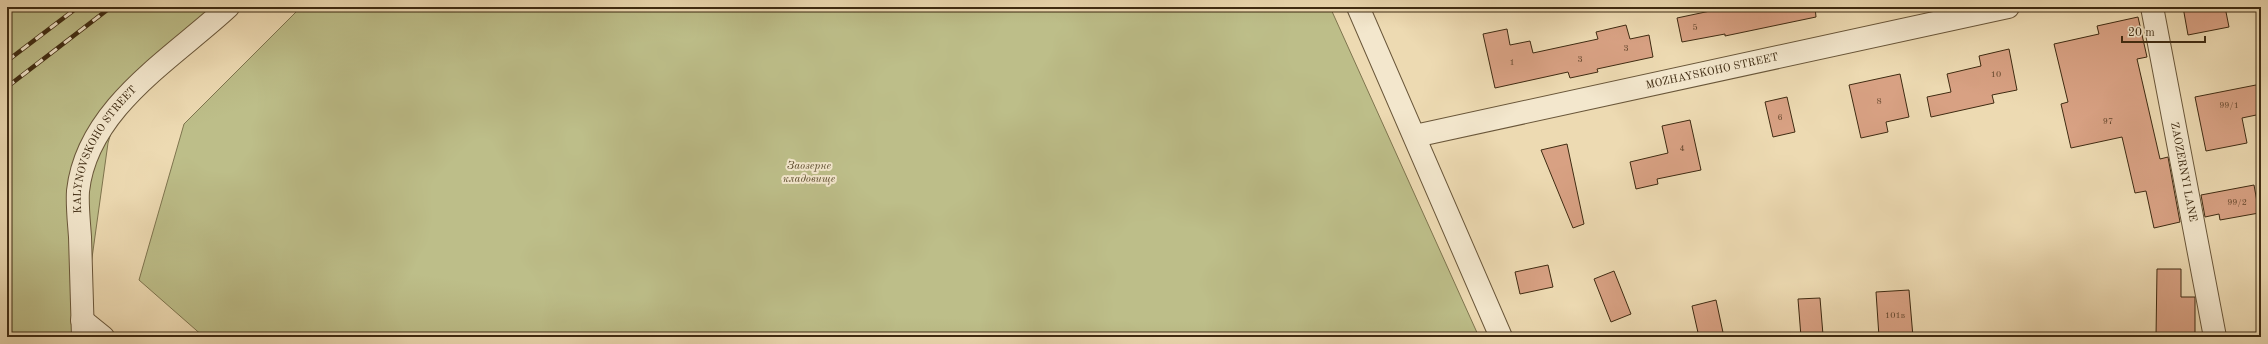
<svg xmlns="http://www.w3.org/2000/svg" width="2268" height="344" font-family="'Old Standard TT',serif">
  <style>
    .green { fill: #bdbe89; stroke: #7e744e }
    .building { fill: #d8a183; stroke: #3f2b12 }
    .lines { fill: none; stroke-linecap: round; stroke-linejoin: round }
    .minor-casing { stroke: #6a573a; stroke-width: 24 }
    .minor { stroke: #f3e7cd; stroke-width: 22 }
    .rail-casing { stroke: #3f2b12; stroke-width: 4.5 }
    .rail { stroke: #f3e7cd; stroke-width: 3; stroke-dasharray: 9; stroke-linecap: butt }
    .labels { text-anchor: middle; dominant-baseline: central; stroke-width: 4; stroke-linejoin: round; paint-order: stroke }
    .number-label { font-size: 9px; fill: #65482e }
    .street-label { font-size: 11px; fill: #3f2b12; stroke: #f3e7cd }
    .park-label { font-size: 11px; font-style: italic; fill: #58482a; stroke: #f3e7cd }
  </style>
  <rect width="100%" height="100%" fill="#eddab2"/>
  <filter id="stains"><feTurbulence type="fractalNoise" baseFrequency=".005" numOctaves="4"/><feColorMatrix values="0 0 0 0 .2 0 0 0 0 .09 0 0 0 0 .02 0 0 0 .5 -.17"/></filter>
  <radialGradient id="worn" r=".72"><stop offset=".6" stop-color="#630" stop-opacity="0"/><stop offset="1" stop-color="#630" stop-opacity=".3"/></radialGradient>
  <g class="green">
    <polygon points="7,7 221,7 113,126 108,143 86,301 78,337 7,337"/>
    <polygon points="301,7 1330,7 1479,337 204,337 139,280 184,124"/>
  </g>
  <g class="building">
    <polygon points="1729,7 1815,7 1816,17 1725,36 1725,34 1682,42 1677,18"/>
    <polygon points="2183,7 2225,7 2229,27 2188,35"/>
    <polygon points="2138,17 2147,57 2137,59 2160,159 2168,157 2180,222 2154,228 2146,191 2135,193 2122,137 2071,148 2061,104 2068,102 2054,44 2099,34 2097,26"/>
    <polygon points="1626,25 1630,39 1649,35 1653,57 1597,69 1598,72 1570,78 1568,72 1495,88 1483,34 1507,29 1510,45 1530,41 1533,53 1598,39 1596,32"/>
    <polygon points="2009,49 2017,90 1992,95 1994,103 1931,117 1927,97 1951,92 1947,74 1981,66 1979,56"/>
    <polygon points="1900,74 1909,117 1886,122 1888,132 1861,138 1849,85"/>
    <polygon points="2261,84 2261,114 2242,118 2247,143 2206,151 2195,97"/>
    <polygon points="1787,97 1795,132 1773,137 1765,102"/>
    <polygon points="1690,120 1701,170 1657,179 1658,184 1636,189 1630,162 1668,153 1662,126"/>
    <polygon points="1567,144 1584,224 1573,228 1541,150"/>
    <polygon points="2254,185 2259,213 2220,220 2219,214 2205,217 2201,195"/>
    <polygon points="1548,265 1553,287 1520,294 1515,272"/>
    <polygon points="2157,269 2181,269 2181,297 2195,297 2195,337 2156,337"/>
    <polygon points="1614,271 1631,314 1611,322 1594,279"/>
    <polygon points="1909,290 1913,337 1879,337 1876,292"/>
    <polygon points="1820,298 1823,335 1801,337 1798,299"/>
    <polygon points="1716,300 1724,337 1699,337 1692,306"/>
  </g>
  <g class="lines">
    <g class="minor-casing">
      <g id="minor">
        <polyline points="1358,7 1501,337"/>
        <path id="s1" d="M2152,7L2215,337"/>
        <path id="s2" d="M1415,136L2008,7"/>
        <polyline points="82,320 103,337"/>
        <path id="s3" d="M83,337C82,304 81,270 80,237C79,222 77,206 78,191C87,108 172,59 228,7"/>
      </g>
    </g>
    <use href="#minor" class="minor"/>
    <g class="rail-casing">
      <g id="rail">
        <polyline points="7,61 78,7"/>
        <polyline points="7,87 111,7"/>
      </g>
    </g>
    <use href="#rail" class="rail"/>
  </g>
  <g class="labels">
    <g class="number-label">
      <text x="1695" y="27">5</text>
      <text x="1626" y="48">3</text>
      <text x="1580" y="59">3</text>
      <text x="1512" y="62">1</text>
      <text x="1996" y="74">10</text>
      <text x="1879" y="101">8</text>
      <text x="2229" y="105">99/1</text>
      <text x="1780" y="117">6</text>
      <text x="2108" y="121">97</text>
      <text x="1682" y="148">4</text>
      <text x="2237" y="202">99/2</text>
      <text x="1895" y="315">101в</text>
    </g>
    <g class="street-label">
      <text stroke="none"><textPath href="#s2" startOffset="304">MOZHAYSKOHO STREET</textPath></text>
      <text stroke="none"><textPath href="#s3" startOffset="195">KALYNOVSKOHO STREET</textPath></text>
      <text stroke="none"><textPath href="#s1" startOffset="168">ZAOZERNYI LANE</textPath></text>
    </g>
    <g class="park-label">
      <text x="809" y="166">Заозерне<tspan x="809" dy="13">кладовище</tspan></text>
    </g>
  </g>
  <rect width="2268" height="344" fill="none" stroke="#eddab2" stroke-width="24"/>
  <rect x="8" y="8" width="2252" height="328" fill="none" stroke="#3f2b12" stroke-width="2"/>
  <rect x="12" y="12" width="2244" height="320" fill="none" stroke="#3f2b12"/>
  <path d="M2122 36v6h83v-6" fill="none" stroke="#3f2b12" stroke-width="2"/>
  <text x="2128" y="36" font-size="12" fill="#3f2b12" stroke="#f3e7cd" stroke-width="3" paint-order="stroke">20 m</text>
  <rect width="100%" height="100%" filter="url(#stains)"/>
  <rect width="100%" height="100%" fill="url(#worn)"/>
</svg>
